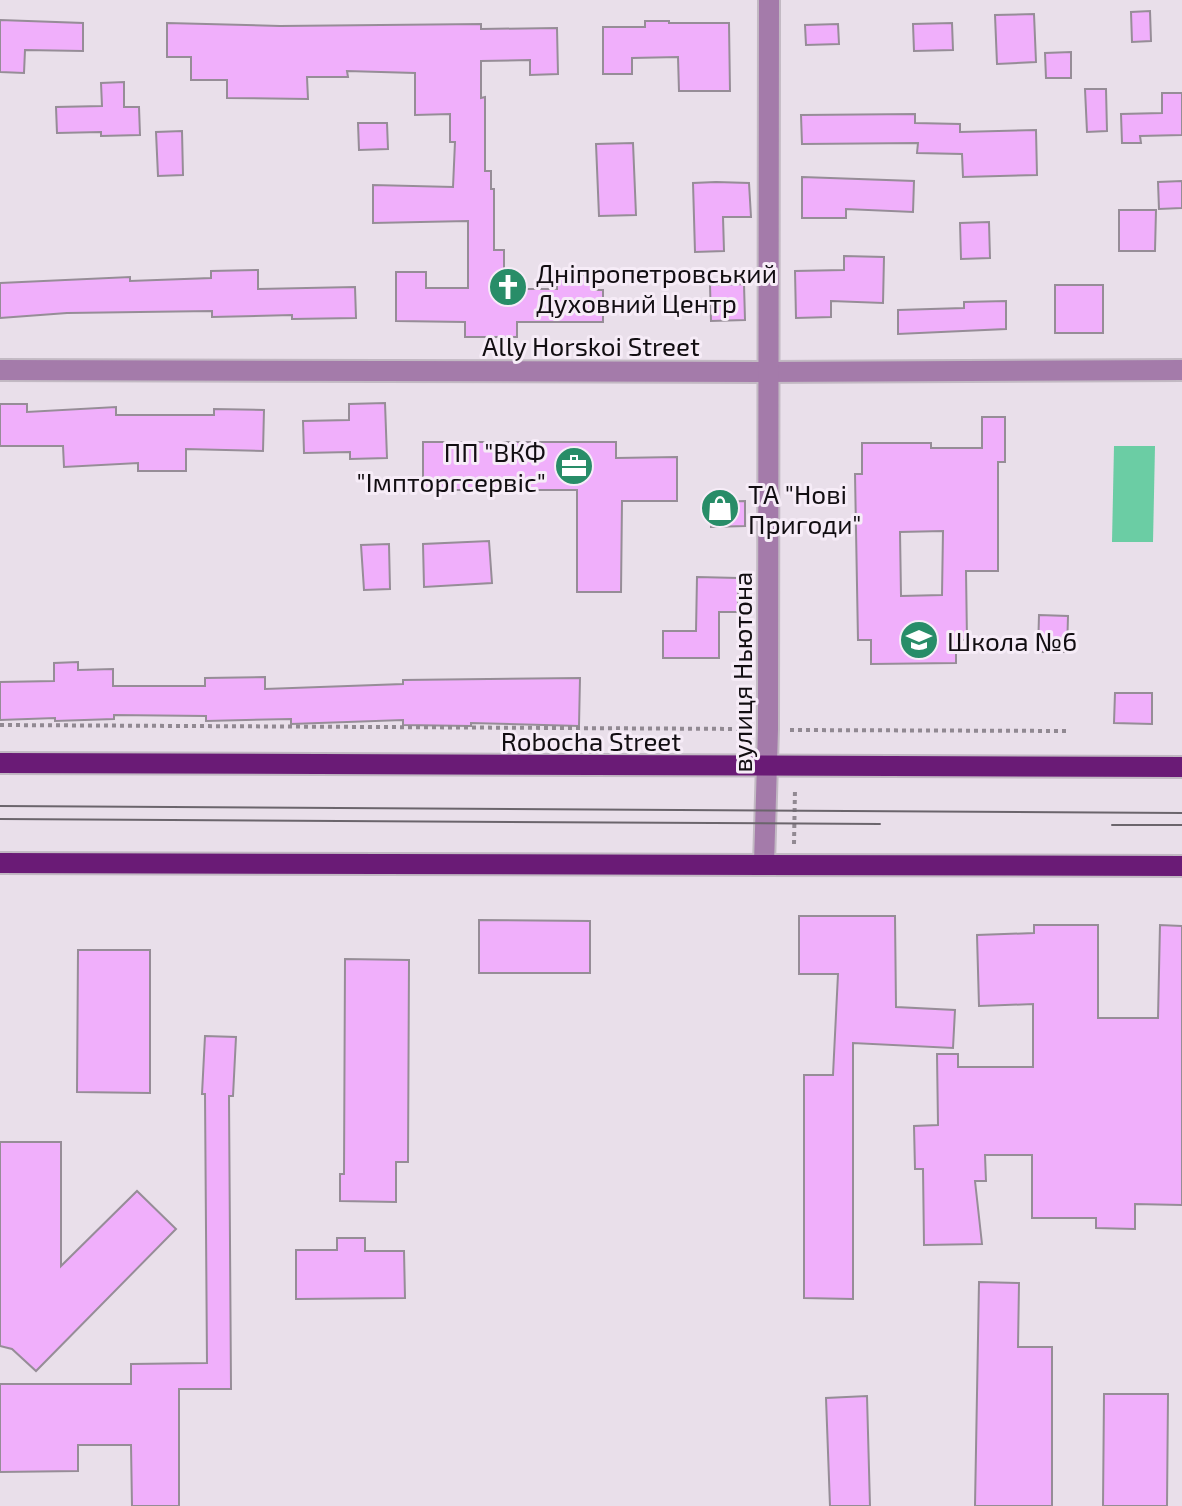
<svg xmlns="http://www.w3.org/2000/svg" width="1182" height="1506" font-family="'Exo 2',sans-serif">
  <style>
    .garden { fill: #6bcda4 }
    .building { fill: #f0affb; stroke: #968d97; stroke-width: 2; fill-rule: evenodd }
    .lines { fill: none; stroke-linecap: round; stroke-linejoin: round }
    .street-casing { stroke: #c2b9c3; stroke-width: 24 }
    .primary-casing { stroke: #c2b9c3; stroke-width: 24 }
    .path { stroke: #918992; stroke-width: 4; stroke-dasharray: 4 4; stroke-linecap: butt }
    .street { stroke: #a47baa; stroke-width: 20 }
    .primary { stroke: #6a1b76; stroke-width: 20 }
    .tram { stroke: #6b656c; stroke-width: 2 }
    .labels { text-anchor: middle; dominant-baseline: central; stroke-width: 6; stroke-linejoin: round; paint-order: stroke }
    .poi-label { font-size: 26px; fill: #120e12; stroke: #f6ecf7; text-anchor: start }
    .street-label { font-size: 26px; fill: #120e12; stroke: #f6ecf7 }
  </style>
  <rect width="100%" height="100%" fill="#e9dfea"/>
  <polygon class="garden" points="1114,446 1155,446 1153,542 1112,542"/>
  <g class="building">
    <polygon points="1150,11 1151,41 1132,42 1131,12"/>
    <polygon points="1034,14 1036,62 997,64 995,15"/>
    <polygon points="0,20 83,23 83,51 25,50 24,73 0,72"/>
    <polygon points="645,21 669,21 669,23 729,23 730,91 679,91 678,57 632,58 632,74 603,74 603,27 645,27"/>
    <polygon points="167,23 280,26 481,24 481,29 557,28 558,74 530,75 530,60 481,61 481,98 485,97 485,171 491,171 491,189 494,189 494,250 504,250 504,289 557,289 557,275 596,275 596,290 603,290 603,322 517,322 517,337 465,337 465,322 396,321 396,272 426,272 426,288 468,288 468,221 373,223 373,185 453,187 455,142 450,142 450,114 415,115 415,73 347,71 348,77 307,77 308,99 227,98 227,80 191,80 191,57 167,57"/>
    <polygon points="952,23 953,50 914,51 913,24"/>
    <polygon points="838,24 839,44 806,45 805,25"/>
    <polygon points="1071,52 1071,78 1046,78 1045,53"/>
    <polygon points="124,82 124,107 139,107 140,135 101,136 101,132 57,133 56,107 102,106 101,83"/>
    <polygon points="1085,89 1106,89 1107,131 1087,132"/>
    <polygon points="1162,93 1182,93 1182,135 1140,136 1141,143 1122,143 1121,114 1162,113"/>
    <polygon points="915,114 915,123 960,124 960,132 1036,130 1037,175 963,177 962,154 917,153 918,143 802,144 801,115"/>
    <polygon points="358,123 387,123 388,149 359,150"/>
    <polygon points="182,131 183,175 158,176 156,132"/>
    <polygon points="633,143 636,215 599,216 596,144"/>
    <polygon points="802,177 914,181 913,212 846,209 846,218 802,218"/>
    <polygon points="1182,181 1182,208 1159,209 1158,182"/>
    <polygon points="716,182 749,183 751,217 723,217 724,251 695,252 693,183"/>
    <polygon points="1119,210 1156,210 1155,251 1119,251"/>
    <polygon points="989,222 990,258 961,259 960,223"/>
    <polygon points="844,256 884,257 883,303 831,301 831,317 796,318 795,271 844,270"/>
    <polygon points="258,270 258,289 355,287 356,318 292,319 292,315 212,317 212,311 67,313 0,318 0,283 130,277 130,281 211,278 211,271"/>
    <polygon points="744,284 745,320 711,321 710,285"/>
    <rect x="1055" y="285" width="48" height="48"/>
    <polygon points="1006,301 1006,329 898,334 898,310 964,308 964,302"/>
    <polygon points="385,403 387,458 350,459 350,452 304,453 303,421 349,420 349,404"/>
    <polygon points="0,404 27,404 27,412 116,407 116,415 214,415 214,409 264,410 263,451 186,449 186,471 138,471 138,463 64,467 63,446 0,446"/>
    <path d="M982,417H1005V462H998V571H966L967,640H956V663L871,664V640H858L855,474H862V443H931V448H982ZM943,531L942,595L901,596L900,532Z"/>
    <polygon points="423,442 616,442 616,458 677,457 677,501 622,501 621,592 577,592 577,490 423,490"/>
    <polygon points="745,501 745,526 711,527 711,502"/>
    <polygon points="489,541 492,583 424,587 423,544"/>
    <polygon points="389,544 390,589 364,590 361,545"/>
    <polygon points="697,577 738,578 738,612 719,612 719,658 663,658 663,631 696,631"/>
    <polygon points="1039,615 1068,616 1067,652 1038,652"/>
    <polygon points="78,662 78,670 113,669 113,686 205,686 205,678 265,677 265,689 403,684 403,680 580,678 579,726 471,723 471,726 403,725 403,720 291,724 291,719 206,721 206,716 114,715 114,719 55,721 55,718 0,720 0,682 54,681 54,663"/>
    <polygon points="1115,693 1152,693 1152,724 1114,723"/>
    <polygon points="799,916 895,916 896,1007 955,1010 953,1048 853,1043 853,1299 804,1298 804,1075 833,1075 838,974 799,974"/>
    <polygon points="479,920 590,921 590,973 479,973"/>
    <polygon points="1034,925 1098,925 1098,1018 1158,1018 1160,925 1182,926 1182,1205 1135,1204 1135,1229 1096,1228 1096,1218 1032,1218 1032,1155 985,1155 986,1181 975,1181 982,1244 924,1245 923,1169 915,1169 914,1126 938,1125 937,1054 958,1054 958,1067 1033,1067 1033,1004 979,1006 977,935 1034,933"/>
    <polygon points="78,950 150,950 150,1093 77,1092"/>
    <polygon points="345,959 409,960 408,1162 396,1162 396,1202 340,1201 340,1174 344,1174"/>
    <polygon points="205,1036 236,1037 233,1096 229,1096 231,1389 179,1389 179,1506 132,1506 131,1445 78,1445 78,1471 0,1472 0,1384 131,1384 131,1364 207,1363 205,1094 202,1094"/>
    <polygon points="0,1142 61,1142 61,1266 137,1191 176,1229 36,1371 12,1349 0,1346"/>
    <polygon points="337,1238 365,1238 365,1251 404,1251 405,1298 296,1299 296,1250 337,1250"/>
    <polygon points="979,1282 1019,1283 1018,1347 1052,1347 1052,1506 975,1506"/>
    <polygon points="1104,1394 1168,1394 1167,1506 1103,1506"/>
    <polygon points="867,1396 870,1506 830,1506 826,1398"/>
  </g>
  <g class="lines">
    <g class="street-casing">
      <g id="street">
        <polyline points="0,370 761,372 1182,370"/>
        <polyline points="764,864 768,729 769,0"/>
      </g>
    </g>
    <g class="primary-casing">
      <g id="primary">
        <polyline points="0,763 1182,767"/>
        <polyline points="0,863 1182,866"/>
      </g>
    </g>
    <g class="path">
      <polyline points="0,725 746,729"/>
      <polyline points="790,730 1069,731"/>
      <polyline points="794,844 795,789"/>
    </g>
    <use href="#street" class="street"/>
    <use href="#primary" class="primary"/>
    <g class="tram">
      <polyline points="0,806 1182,813"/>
      <polyline points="0,819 880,824"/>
      <polyline points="1112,825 1182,825"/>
    </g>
  </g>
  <defs>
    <g id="church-disc" transform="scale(2)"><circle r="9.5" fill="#288d68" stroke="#f6ecf7"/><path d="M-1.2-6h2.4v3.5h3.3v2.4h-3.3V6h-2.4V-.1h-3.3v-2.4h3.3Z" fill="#fff"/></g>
    <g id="office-disc" transform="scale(2)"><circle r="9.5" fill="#288d68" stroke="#f6ecf7"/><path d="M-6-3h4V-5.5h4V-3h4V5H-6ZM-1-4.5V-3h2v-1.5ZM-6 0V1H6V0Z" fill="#fff"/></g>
    <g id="shop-disc" transform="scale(2)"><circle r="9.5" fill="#288d68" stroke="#f6ecf7"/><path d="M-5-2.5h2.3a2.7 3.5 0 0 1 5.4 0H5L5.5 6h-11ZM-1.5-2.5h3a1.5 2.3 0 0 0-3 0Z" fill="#fff"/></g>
    <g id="school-disc" transform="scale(2)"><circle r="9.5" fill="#288d68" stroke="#f6ecf7"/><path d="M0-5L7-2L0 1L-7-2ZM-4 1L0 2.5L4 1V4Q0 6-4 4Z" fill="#fff"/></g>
  </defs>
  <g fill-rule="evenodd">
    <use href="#church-disc" x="508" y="287"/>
    <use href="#office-disc" x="574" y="466"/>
    <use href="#shop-disc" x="720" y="508"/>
    <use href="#school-disc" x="919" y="640"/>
  </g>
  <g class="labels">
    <g class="poi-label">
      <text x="536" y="272">Дніпропетровський<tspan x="536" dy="30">Духовний Центр</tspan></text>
      <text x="546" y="451" text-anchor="end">ПП "ВКФ<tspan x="546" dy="30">"Імпторгсервіс"</tspan></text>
      <text x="748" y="493">ТА "Нові<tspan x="748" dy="30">Пригоди"</tspan></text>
      <text x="947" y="640">Школа №6</text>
    </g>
    <g class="street-label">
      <text x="591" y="345">Ally Horskoi Street</text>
      <text transform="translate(741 672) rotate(-90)">вулиця Ньютона</text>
      <text x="591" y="740">Robocha Street</text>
    </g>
  </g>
</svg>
